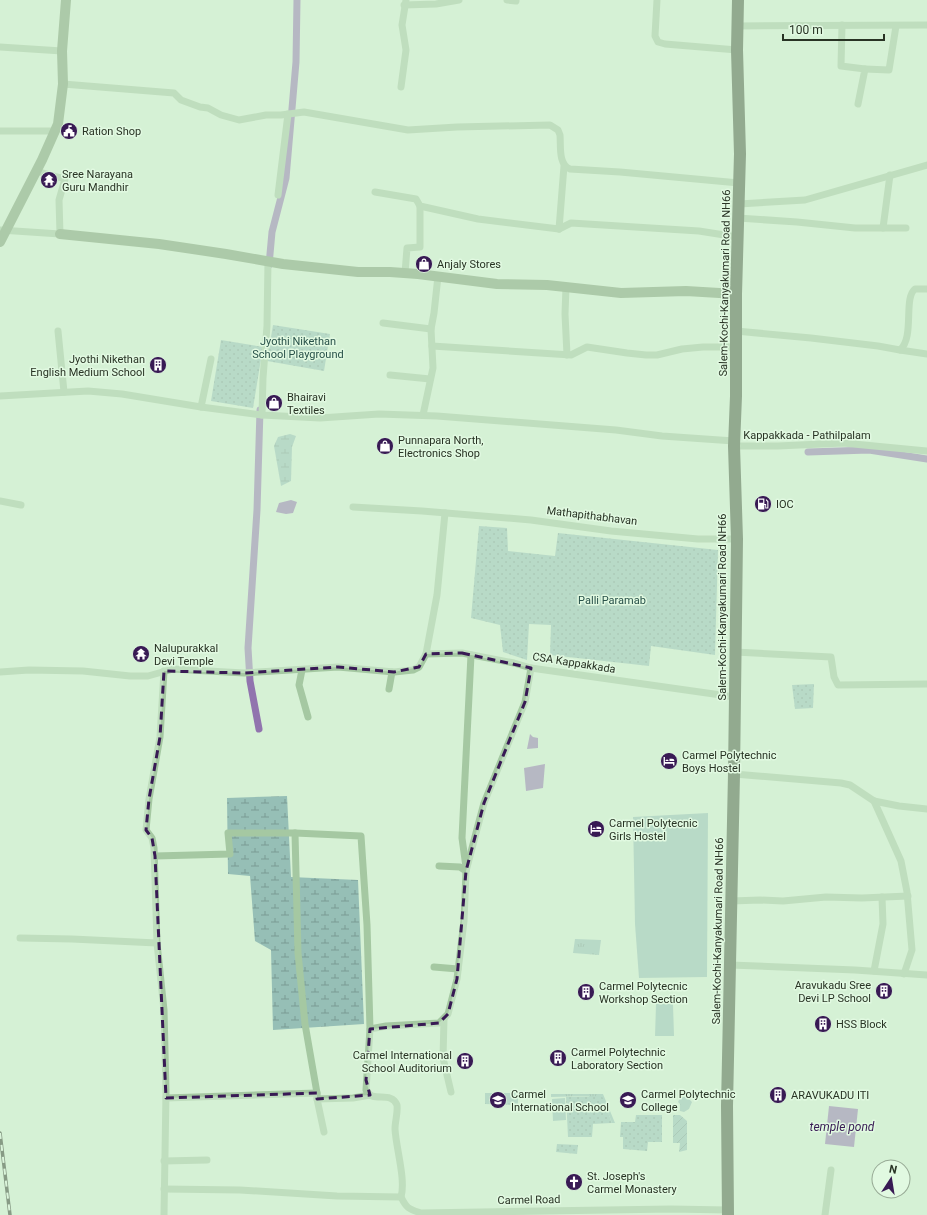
<svg xmlns="http://www.w3.org/2000/svg" width="927" height="1215" font-family="Roboto,sans-serif">
  <style>
    .grass { fill: url(#grass-tufts) }
    .wetland { fill: url(#wetland-marsh) }
    .park { fill: url(#park-dots) }
    .garden { fill: url(#garden-furrows) }
    .pitch { fill: #96bfb6 }
    .water { fill: #9174ae }
    .lines { fill: none; stroke-linecap: round; stroke-linejoin: round }
    .canal { stroke: #9174ae; stroke-width: 7 }
    .street { stroke: #a5c8a2; stroke-width: 7 }
    .secondary { stroke: #7b9c73; stroke-width: 10 }
    .highway { stroke: #41543b; stroke-width: 12 }
    .rail-casing { stroke: #283324; stroke-width: 3.5 }
    .rail { stroke: #e1f9e1; stroke-width: 2; stroke-dasharray: 6; stroke-linecap: butt }
    .marked { fill: none; stroke: #381a54; stroke-width: 3; stroke-dasharray: 8 5; stroke-linejoin: round }
    .labels { text-anchor: middle; dominant-baseline: central; stroke-width: 3; stroke-linejoin: round; paint-order: stroke }
    .poi-label { font-size: 11px; fill: #283324; stroke: #e1f9e1; text-anchor: start }
    .street-label { font-size: 11px; fill: #283324; stroke: #e1f9e1 }
    .park-label { font-size: 11px; fill: #285149; stroke: #e1f9e1 }
    .water-label { font-size: 12px; font-style: italic; fill: #381a54; stroke: #e1f9e1 }
  </style>
  <defs>
    <pattern id="grass-tufts" width="24" height="20" patternUnits="userSpaceOnUse"><rect width="24" height="20" fill="#96bfb6"/><path d="M3 7l-1-3M5 7V3M7 7l1-3M15 17l-1-3M17 17v-4M19 17l1-3" fill="none" stroke="#7a9c94"/></pattern>
    <pattern id="wetland-marsh" width="20" height="14" patternUnits="userSpaceOnUse"><rect width="20" height="14" fill="#96bfb6"/><path d="M1 5h8M5 5V1M11 12h8M15 12V8" fill="none" stroke="#7a9c94"/></pattern>
    <pattern id="park-dots" width="8" height="8" patternUnits="userSpaceOnUse"><rect width="8" height="8" fill="#96bfb6"/><path d="M2 2h.1M6 6h.1" fill="none" stroke="#7a9c94" stroke-width="1.8" stroke-linecap="round"/></pattern>
    <pattern id="garden-furrows" width="10" height="10" patternUnits="userSpaceOnUse"><rect width="10" height="10" fill="#96bfb6"/><path d="M-1 1l2-2M0 10L10 0M9 11l2-2" fill="none" stroke="#7a9c94"/></pattern>
  </defs>
  <rect width="100%" height="100%" fill="#d6f1d5"/>
  <g class="grass">
    <polygon points="575,939 601,940 599,955 573,953"/>
    <polygon points="485,1093 518,1093 518,1105 485,1104"/>
    <polygon points="551,1094 603,1094 615,1123 612,1123 605,1105 591,1105 589,1096 551,1097"/>
    <polygon points="683,1097 687,1097 692,1102 689,1109 684,1112 680,1111 680,1104 678,1102 680,1098"/>
  </g>
  <g class="wetland">
    <polygon points="290,434 296,436 292,447 291,481 281,486 274,446 278,437"/>
    <polygon points="287,796 291,877 358,880 364,1024 273,1030 271,950 255,941 250,876 228,874 227,798"/>
  </g>
  <g class="park">
    <polygon points="273,325 330,334 324,371 267,361"/>
    <polygon points="221,340 263,347 253,408 211,401"/>
    <polygon points="479,526 507,528 508,551 555,556 558,533 718,550 715,655 651,646 649,666 550,655 551,625 529,624 527,660 503,652 500,625 471,618"/>
    <polygon points="814,684 813,708 795,709 792,685"/>
    <polygon points="602,1096 612,1123 593,1124 592,1137 568,1137 566,1097"/>
    <polygon points="636,1115 662,1115 662,1142 648,1142 647,1151 623,1149 623,1137 620,1137 621,1122 635,1122"/>
    <polygon points="557,1144 578,1145 577,1154 556,1152"/>
  </g>
  <polygon class="garden" points="673,1115 680,1115 687,1121 687,1150 679,1152 680,1143 673,1143"/>
  <g class="pitch">
    <polygon points="708,813 707,977 639,978 635,924 633,817"/>
    <polygon points="656,1004 673,1004 674,1036 655,1036"/>
    <polygon points="565,1098 566,1120 553,1121 552,1099"/>
  </g>
  <g class="water">
    <polygon points="291,500 297,502 293,513 286,514 276,512 279,503"/>
    <polygon points="530,734 533,737 538,738 538,748 527,749"/>
    <polygon points="545,764 543,788 526,791 524,768"/>
    <polygon points="829,1106 858,1109 854,1147 825,1144"/>
  </g>
  <g class="lines">
    <g class="canal">
      <polyline points="269,265 272,232 286,178 296,62 297,0"/>
      <polyline points="808,452 869,450 927,459"/>
      <polyline points="259,729 250,681 248,648 257,510 260,410"/>
    </g>
    <g class="street">
      <polyline points="507,0 516,1"/>
      <polyline points="657,0 655,36 658,42 665,44 737,50"/>
      <polyline points="404,5 436,4 459,0"/>
      <polyline points="842,25 841,66 865,69 858,104"/>
      <polyline points="737,26 927,25"/>
      <polyline points="0,47 62,51"/>
      <polyline points="865,69 889,70 896,26"/>
      <path d="M63,84L174,93L181,100L200,107L208,108L221,115L239,120L266,115H281L304,112L408,130L457,127L550,125L558,130L560,135C561,146 558,164 570,169L620,172L739,183"/>
      <polyline points="401,87 406,50 402,25 406,0"/>
      <polyline points="0,131 56,131"/>
      <polyline points="375,192 416,199 420,206 478,219 559,229 564,166"/>
      <polyline points="278,195 288,114"/>
      <polyline points="739,204 805,200 927,165"/>
      <polyline points="738,218 797,222 855,228 906,228"/>
      <polyline points="883,228 890,175"/>
      <polyline points="559,229 571,223 699,231 737,237"/>
      <polyline points="0,230 60,234 59,200 65,179 36,171"/>
      <polyline points="405,273 407,248 420,247 420,206"/>
      <polyline points="566,287 565,314 567,355"/>
      <polyline points="383,323 431,329"/>
      <polyline points="58,331 64,392"/>
      <path d="M736,331L811,338L878,346L900,350C915,337 903,298 915,289H927"/>
      <polyline points="432,346 571,355 587,347 627,353 646,355 657,355 682,349 703,347 736,347"/>
      <polyline points="900,350 927,354"/>
      <polyline points="390,375 430,379"/>
      <polyline points="0,396 88,391 122,394 201,407 262,415 320,418 379,414 437,416 616,430 662,436 734,441"/>
      <polyline points="201,407 211,359"/>
      <polyline points="262,415 263,378 267,326 268,261"/>
      <polyline points="423,415 433,368 431,329 434,313 438,276"/>
      <polyline points="734,446 778,446 843,443 927,451"/>
      <polyline points="0,501 21,505"/>
      <polyline points="353,507 422,511 531,520 611,531 698,539 737,539"/>
      <polyline points="735,652 831,657 834,677 838,685 927,684"/>
      <polyline points="426,654 462,653 514,663 531,668 735,697"/>
      <polyline points="302,670 299,685 308,717"/>
      <polyline points="0,672 29,670 83,671 130,676 148,676 173,669 244,673 338,667 394,672 413,670 419,667 426,654 437,595 445,513"/>
      <polyline points="389,689 392,672"/>
      <polyline points="734,774 841,783 850,785 874,801 899,806 927,809"/>
      <polyline points="874,801 901,861 907,892 912,950 904,974"/>
      <polyline points="295,833 298,953 305,1024 317,1093"/>
      <polyline points="155,856 230,854 228,833 295,833 361,836 367,925 370,1029"/>
      <polyline points="439,866 460,867 466,871"/>
      <polyline points="466,867 462,838 471,655"/>
      <polyline points="731,901 760,900 783,901 826,897 862,898 908,896"/>
      <polyline points="20,938 72,939 157,943"/>
      <polyline points="730,965 855,970 927,975"/>
      <polyline points="434,967 458,969"/>
      <polyline points="874,971 883,924 882,897"/>
      <polyline points="444,1019 443,1058 451,1092"/>
      <polyline points="166,1098 317,1093 317,1099 353,1098 370,1095"/>
      <polyline points="317,1099 324,1132"/>
      <polyline points="164,1161 207,1160"/>
      <path d="M164,1189L240,1190L337,1196L401,1197C406,1180 396,1148 395,1129C395,1121 398,1113 397,1105C391,1090 372,1104 366,1090L370,1029L386,1026L439,1023L448,1014L457,979L464,921L466,871L476,833L484,803L525,702L531,668"/>
      <path d="M401,1197C407,1209 409,1209 421,1213L671,1209L728,1210"/>
      <polyline points="164,1215 166,1092 164,1010 157,943 154,848 152,838 146,830 149,799 160,737 164,671"/>
      <polyline points="825,1215 831,1170"/>
    </g>
    <g class="secondary">
      <polyline points="60,234 159,244 226,254 283,264 358,272 390,272 418,274 497,284 547,285 621,293 686,291 736,294"/>
      <polyline points="0,242 42,160 58,124 63,84 62,51 66,0"/>
    </g>
    <polyline class="highway" points="728,1215 727,1106 734,774 737,539 734,446 736,396 736,294 740,154 737,50 738,0"/>
    <g class="rail-casing">
      <polyline id="rail" points="0,1133 10,1215"/>
    </g>
    <use href="#rail" class="rail"/>
  </g>
  <path d="M0 0H927V1215H0ZM462,653L531,668L525,702L484,803L466,871L457,979L448,1014L439,1023L370,1029L366,1080L370,1095L317,1099V1093L166,1098L155,856L152,838L146,830L149,799L160,737L164,671L244,673L338,667L394,672L419,667L426,654Z" fill="#d6f1d5" fill-opacity=".55" fill-rule="evenodd"/>
  <path class="marked" d="M462,653L531,668L525,702L484,803L466,871L457,979L448,1014L439,1023L370,1029L366,1080L370,1095L317,1099V1093L166,1098L155,856L152,838L146,830L149,799L160,737L164,671L244,673L338,667L394,672L419,667L426,654Z"/>
  <defs>
    <g id="civic-disc" transform="scale(0.9)"><circle r="9.5" fill="#381a54" stroke="#e1f9e1"/><path d="M-.6-6.5H3V-4.5H.6V-3L4-1V1h2V6H-6V1h2V-1L-.6-3ZM-1.2 2.5V6h2.4V2.5Z" fill="#fff"/></g>
    <g id="temple-disc" transform="scale(0.9)"><circle r="9.5" fill="#381a54" stroke="#e1f9e1"/><path d="M0-6L5-2H3V0L6.5 2.5H4V6H1.5V3h-3V6H-4V2.5H-6.5L-3 0V-2H-5Z" fill="#fff"/></g>
    <g id="shop-disc" transform="scale(0.9)"><circle r="9.5" fill="#381a54" stroke="#e1f9e1"/><path d="M-5-2.5h2.3a2.7 3.5 0 0 1 5.4 0H5L5.5 6h-11ZM-1.5-2.5h3a1.5 2.3 0 0 0-3 0Z" fill="#fff"/></g>
    <g id="building-disc" transform="scale(0.9)"><circle r="9.5" fill="#381a54" stroke="#e1f9e1"/><path d="M-4-6H4V6H1V3H-1V6H-4ZM-2.5-4.3h1.7v1.8h-1.7ZM.8-4.3h1.7v1.8H.8ZM-2.5-1h1.7V.8h-1.7ZM.8-1h1.7V.8H.8Z" fill="#fff"/></g>
    <g id="fuel-disc" transform="scale(0.9)"><circle r="9.5" fill="#381a54" stroke="#e1f9e1"/><path d="M-5.5-6h7V0h2V4h1.3V-2.5L3-4.5l.8-.8L6-3V5H2.5V1h-1V6h-7ZM-4.2-4.7v3.2H.2V-4.7Z" fill="#fff"/></g>
    <g id="hotel-disc" transform="scale(0.9)"><circle r="9.5" fill="#381a54" stroke="#e1f9e1"/><path d="M-6-4.5h1.5V1H6V5H4.5V3h-9V5H-6ZM-4 0a1.8 1.8 0 1 1 3.6 0ZM.5 0V-2.5h3Q6-2.5 6 0Z" fill="#fff"/></g>
    <g id="school-disc" transform="scale(0.9)"><circle r="9.5" fill="#381a54" stroke="#e1f9e1"/><path d="M0-5L7-2L0 1L-7-2ZM-4 1L0 2.5L4 1V4Q0 6-4 4Z" fill="#fff"/></g>
    <g id="university-disc" transform="scale(0.9)"><circle r="9.5" fill="#381a54" stroke="#e1f9e1"/><path d="M0-5L7-2L0 1L-7-2ZM-4 1L0 2.5L4 1V4Q0 6-4 4Z" fill="#fff"/></g>
    <g id="church-disc" transform="scale(0.9)"><circle r="9.5" fill="#381a54" stroke="#e1f9e1"/><path d="M-1.2-6h2.4v3.5h3.3v2.4h-3.3V6h-2.4V-.1h-3.3v-2.4h3.3Z" fill="#fff"/></g>
  </defs>
  <g fill-rule="evenodd">
    <use href="#civic-disc" x="69" y="131"/>
    <use href="#temple-disc" x="49" y="180"/>
    <use href="#shop-disc" x="424" y="264"/>
    <use href="#building-disc" x="158" y="365"/>
    <use href="#shop-disc" x="274" y="403"/>
    <use href="#shop-disc" x="385" y="446"/>
    <use href="#fuel-disc" x="763" y="504"/>
    <use href="#temple-disc" x="141" y="654"/>
    <use href="#hotel-disc" x="669" y="761"/>
    <use href="#hotel-disc" x="596" y="829"/>
    <use href="#building-disc" x="884" y="991"/>
    <use href="#building-disc" x="586" y="992"/>
    <use href="#building-disc" x="823" y="1024"/>
    <use href="#building-disc" x="558" y="1058"/>
    <use href="#building-disc" x="465" y="1061"/>
    <use href="#building-disc" x="778" y="1095"/>
    <use href="#school-disc" x="498" y="1100"/>
    <use href="#university-disc" x="628" y="1100"/>
    <use href="#church-disc" x="574" y="1182"/>
  </g>
  <g class="labels">
    <g class="poi-label">
      <text x="82" y="131">Ration Shop</text>
      <text x="62" y="174">Sree Narayana<tspan x="62" dy="13">Guru Mandhir</tspan></text>
      <text x="437" y="264">Anjaly Stores</text>
      <text x="145" y="359" text-anchor="end">Jyothi Nikethan<tspan x="145" dy="13">English Medium School</tspan></text>
      <text x="287" y="397">Bhairavi<tspan x="287" dy="13">Textiles</tspan></text>
      <text x="398" y="440">Punnapara North,<tspan x="398" dy="13">Electronics Shop</tspan></text>
      <text x="776" y="504">IOC</text>
      <text x="154" y="648">Nalupurakkal<tspan x="154" dy="13">Devi Temple</tspan></text>
      <text x="682" y="755">Carmel Polytechnic<tspan x="682" dy="13">Boys Hostel</tspan></text>
      <text x="609" y="823">Carmel Polytecnic<tspan x="609" dy="13">Girls Hostel</tspan></text>
      <text x="871" y="985" text-anchor="end">Aravukadu Sree<tspan x="871" dy="13">Devi LP School</tspan></text>
      <text x="599" y="986">Carmel Polytecnic<tspan x="599" dy="13">Workshop Section</tspan></text>
      <text x="836" y="1024">HSS Block</text>
      <text x="571" y="1052">Carmel Polytechnic<tspan x="571" dy="13">Laboratory Section</tspan></text>
      <text x="452" y="1055" text-anchor="end">Carmel International<tspan x="452" dy="13">School Auditorium</tspan></text>
      <text x="511" y="1094">Carmel<tspan x="511" dy="13">International School</tspan></text>
      <text x="641" y="1094">Carmel Polytechnic<tspan x="641" dy="13">College</tspan></text>
      <text x="791" y="1095">ARAVUKADU ITI</text>
      <text x="587" y="1176">St. Joseph's<tspan x="587" dy="13">Carmel Monastery</tspan></text>
    </g>
    <g class="street-label">
      <text transform="translate(725 283) rotate(-89)">Salem-Kochi-Kanyakumari Road NH66</text>
      <text x="807" y="435">Kappakkada - Pathilpalam</text>
      <text transform="translate(592 516) rotate(7)">Mathapithabhavan</text>
      <text transform="translate(722 607) rotate(-90)">Salem-Kochi-Kanyakumari Road NH66</text>
      <text transform="translate(574 663) rotate(9)">CSA Kappakkada</text>
      <text transform="translate(718 931) rotate(-89)">Salem-Kochi-Kanyakumari Road NH66</text>
      <text transform="translate(529 1200) rotate(-1)">Carmel Road</text>
    </g>
    <g class="park-label">
      <text x="298" y="341">Jyothi Nikethan<tspan x="298" dy="13">School Playground</tspan></text>
      <text x="612" y="600">Palli Paramab</text>
    </g>
    <g class="water-label">
      <text x="842" y="1127">temple pond</text>
    </g>
  </g>
  <g transform="translate(891 1179) rotate(12)"><circle r="19" fill="#e1f9e1" stroke="#97aa95"/>
  <path d="M0-3L7 15L0 10L-7 15Z" fill="#381a54"/>
  <text y="-6" font-size="11" font-weight="bold" text-anchor="middle" fill="#283324">N</text>
  </g>
  <path d="M783 34v6h101v-6" fill="none" stroke="#283324" stroke-width="2"/>
  <text x="789" y="34" font-size="12" fill="#283324" stroke="#e1f9e1" stroke-width="3" paint-order="stroke">100 m</text>
</svg>
